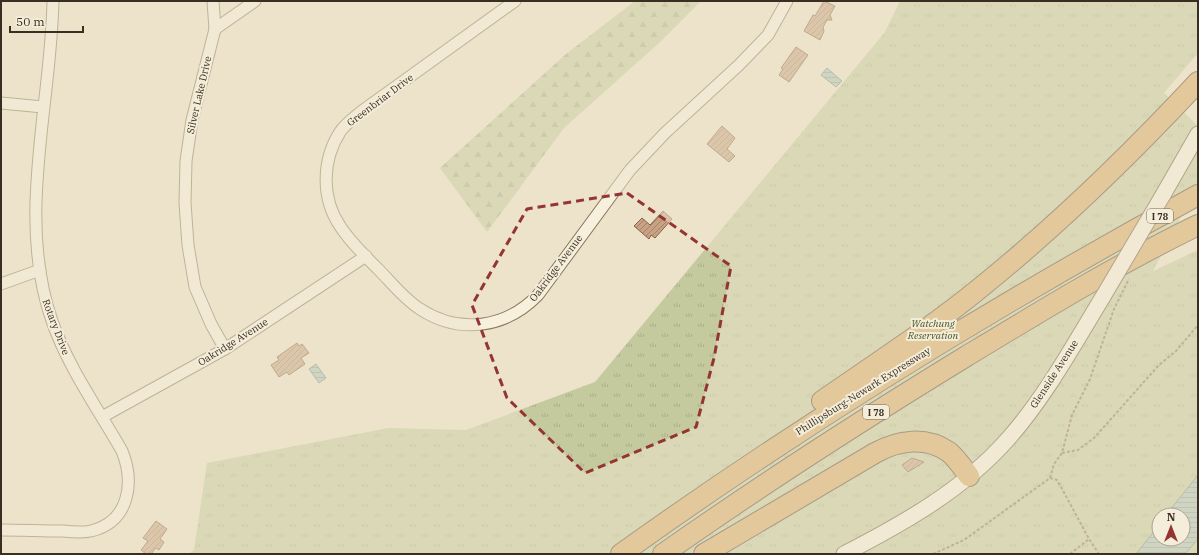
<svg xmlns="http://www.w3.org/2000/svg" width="1199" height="555" font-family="'IBM Plex Serif',serif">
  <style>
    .forest { fill: url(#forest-firs) }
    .park { fill: url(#park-tufts); fill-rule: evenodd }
    .water { fill: url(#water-rules); stroke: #718f89 }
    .building { fill: url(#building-hatch); stroke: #866247 }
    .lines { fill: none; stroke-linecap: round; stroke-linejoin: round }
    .street-casing { stroke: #88765f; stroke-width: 13 }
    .secondary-casing { stroke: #6a5842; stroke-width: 17 }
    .highway-casing { stroke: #574533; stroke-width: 22 }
    .path { stroke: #88765f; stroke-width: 2; stroke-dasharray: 3 2; stroke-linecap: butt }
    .street { stroke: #f7f0dd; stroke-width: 11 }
    .secondary { stroke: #f7f0dd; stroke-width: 15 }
    .highway { stroke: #d5a662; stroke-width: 20 }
    .secondary-bridge-casing { stroke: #6a5842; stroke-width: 17; stroke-linecap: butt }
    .secondary-bridge { stroke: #f7f0dd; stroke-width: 15 }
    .marked { fill: none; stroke: #943533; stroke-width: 3; stroke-dasharray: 8 5; stroke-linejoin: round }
    .labels { text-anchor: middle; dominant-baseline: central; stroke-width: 4; stroke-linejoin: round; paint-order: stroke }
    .shield { fill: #f4edd9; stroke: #726759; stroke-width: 1 }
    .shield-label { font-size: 9px; font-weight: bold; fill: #3a2e22 }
    .street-label { font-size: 10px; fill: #3a2e22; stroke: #f4edd9 }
    .park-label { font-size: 10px; font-style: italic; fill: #49552a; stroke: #f4edd9 }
  </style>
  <defs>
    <pattern id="forest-firs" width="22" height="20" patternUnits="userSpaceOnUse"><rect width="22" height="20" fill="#c4ca9e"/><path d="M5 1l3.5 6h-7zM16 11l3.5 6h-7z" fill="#a9ae88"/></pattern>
    <pattern id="park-tufts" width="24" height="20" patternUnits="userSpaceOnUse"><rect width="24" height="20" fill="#c4ca9e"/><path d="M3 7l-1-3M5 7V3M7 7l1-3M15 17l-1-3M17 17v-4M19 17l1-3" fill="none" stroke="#a9ae88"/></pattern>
    <pattern id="water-rules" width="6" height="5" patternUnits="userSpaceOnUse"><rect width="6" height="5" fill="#aac1bb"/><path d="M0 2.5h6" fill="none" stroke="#8b9d98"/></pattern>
    <pattern id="building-hatch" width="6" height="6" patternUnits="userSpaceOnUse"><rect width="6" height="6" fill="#c8a283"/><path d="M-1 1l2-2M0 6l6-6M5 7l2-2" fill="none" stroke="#a3846b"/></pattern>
  </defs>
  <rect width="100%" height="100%" fill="#ece3ca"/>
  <polygon class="forest" points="635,1 701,1 659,43 564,128 487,232 440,168 566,54"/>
  <path class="park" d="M900,1H1198V53L1164,93L1198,126V183L1153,271L1198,250V554H189L194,550L207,463L388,428L466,430L595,382L885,32ZM1159,515H1183V539H1159Z"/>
  <g class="water">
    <polygon points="827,68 842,81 836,87 821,75"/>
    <polygon points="316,364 326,378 319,383 309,369"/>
    <polygon points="1198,475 1198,539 1185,554 1136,554 1159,525 1159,539 1183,539 1183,515 1166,515"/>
  </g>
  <g class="building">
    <polygon points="824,1 835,6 830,15 832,20 827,20 823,27 824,31 820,40 804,31 813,15 815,16"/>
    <polygon points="796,47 808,55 789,82 779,75 783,69 781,68"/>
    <polygon points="722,126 735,138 727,149 735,156 729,162 707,144"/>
    <polygon points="663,211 672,219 655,238 651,235 649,239 634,226 642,218 650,225"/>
    <polygon points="297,343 299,346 302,344 309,353 301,358 305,364 289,375 287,372 279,377 271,365 279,360 277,357"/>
    <polygon points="912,458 924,462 908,472 902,465"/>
    <polygon points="156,521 167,529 160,539 164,542 159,550 156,548 151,554 146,554 141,550 148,541 143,538"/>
  </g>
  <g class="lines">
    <g class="street-casing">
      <g id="street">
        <polyline points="213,1 215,29 192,120 186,161 185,203 188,245 195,287 211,324 225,349"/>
        <path d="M515,1L362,111C355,117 345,124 340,132C322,160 321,198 340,226C350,242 365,256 378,269C391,282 404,299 420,309C460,335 506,328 538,295L630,170L665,133L739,65L768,35L787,1"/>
        <polyline points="215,29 255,1"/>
        <polyline points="1,103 43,107"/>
        <polyline points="1,284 40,270"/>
        <polyline points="102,417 225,349 366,256"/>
        <path d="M1,530C22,530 42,531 63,531C72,532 82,533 91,531C129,522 135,483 122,451C98,409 68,367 52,321C16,217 51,107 53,1"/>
      </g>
    </g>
    <g class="secondary-casing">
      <g id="secondary">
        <polyline points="1163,195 1198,134"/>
        <path d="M844,554C904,523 963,490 1008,439C1046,396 1074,344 1104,295"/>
      </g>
    </g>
    <g class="highway-casing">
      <g id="highway">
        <path d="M822,401C875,364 930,329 980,288C1058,225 1129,156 1198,82"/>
        <path d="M621,554C805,422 998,304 1198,195"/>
        <path d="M663,554C761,485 862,420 965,357C1041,311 1118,264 1198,225"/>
        <path d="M704,554L875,453C898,440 926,436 949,452C957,459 963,468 969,476"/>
      </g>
    </g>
    <g class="path">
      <polyline points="1062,453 1078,450 1094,438 1159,365 1176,351 1198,325"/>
      <polyline points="1050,478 1057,480 1060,485 1089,539 1099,554"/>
      <polyline points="933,554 964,540 1050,478 1054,464 1062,453 1072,415 1090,379 1114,309 1129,279"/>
      <polyline points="1070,554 1089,539"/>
    </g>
    <use href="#street" class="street"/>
    <use href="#secondary" class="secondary"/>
    <use href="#highway" class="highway"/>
    <g class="secondary-bridge-casing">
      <polyline id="secondary-bridge" points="1104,295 1163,195"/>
    </g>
    <use href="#secondary-bridge" class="secondary-bridge"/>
  </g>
  <path d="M0 0H1199V555H0ZM627,193L731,266L714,358L696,427L585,473L507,398L472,305L527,209Z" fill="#ece3ca" fill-opacity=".55" fill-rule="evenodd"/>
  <path class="marked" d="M627,193L731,266L714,358L696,427L585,473L507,398L472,305L527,209Z"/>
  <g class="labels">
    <g class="shield">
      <rect x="1147" y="209" width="26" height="14" rx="3"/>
      <rect x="863" y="405" width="26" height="14" rx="3"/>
    </g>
    <g class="shield-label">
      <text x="1160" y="216">I 78</text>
      <text x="876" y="412">I 78</text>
    </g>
    <g class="street-label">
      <text transform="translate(199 95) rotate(-77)">Silver Lake Drive</text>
      <text transform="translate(380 100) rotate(-37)">Greenbriar Drive</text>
      <text transform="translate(556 268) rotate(-53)">Oakridge Avenue</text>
      <text transform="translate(56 327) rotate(69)">Rotary Drive</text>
      <text transform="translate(233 342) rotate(-32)">Oakridge Avenue</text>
      <text transform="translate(1054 374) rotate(-57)">Glenside Avenue</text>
      <text transform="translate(863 391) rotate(-32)">Phillipsburg-Newark Expressway</text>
    </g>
    <g class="park-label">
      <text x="933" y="323">Watchung<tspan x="933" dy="12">Reservation</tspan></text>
    </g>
  </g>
  <rect width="1199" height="555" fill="none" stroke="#3a2e22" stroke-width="4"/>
  <g transform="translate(1171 527)"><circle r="19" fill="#f4edd9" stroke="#aaa190"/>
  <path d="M0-3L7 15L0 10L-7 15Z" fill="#943533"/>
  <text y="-6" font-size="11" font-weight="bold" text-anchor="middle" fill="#3a2e22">N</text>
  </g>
  <path d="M10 26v6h73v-6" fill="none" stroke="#3a2e22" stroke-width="2"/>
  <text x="16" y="26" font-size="12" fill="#3a2e22" stroke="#f4edd9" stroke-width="3" paint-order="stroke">50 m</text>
</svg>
